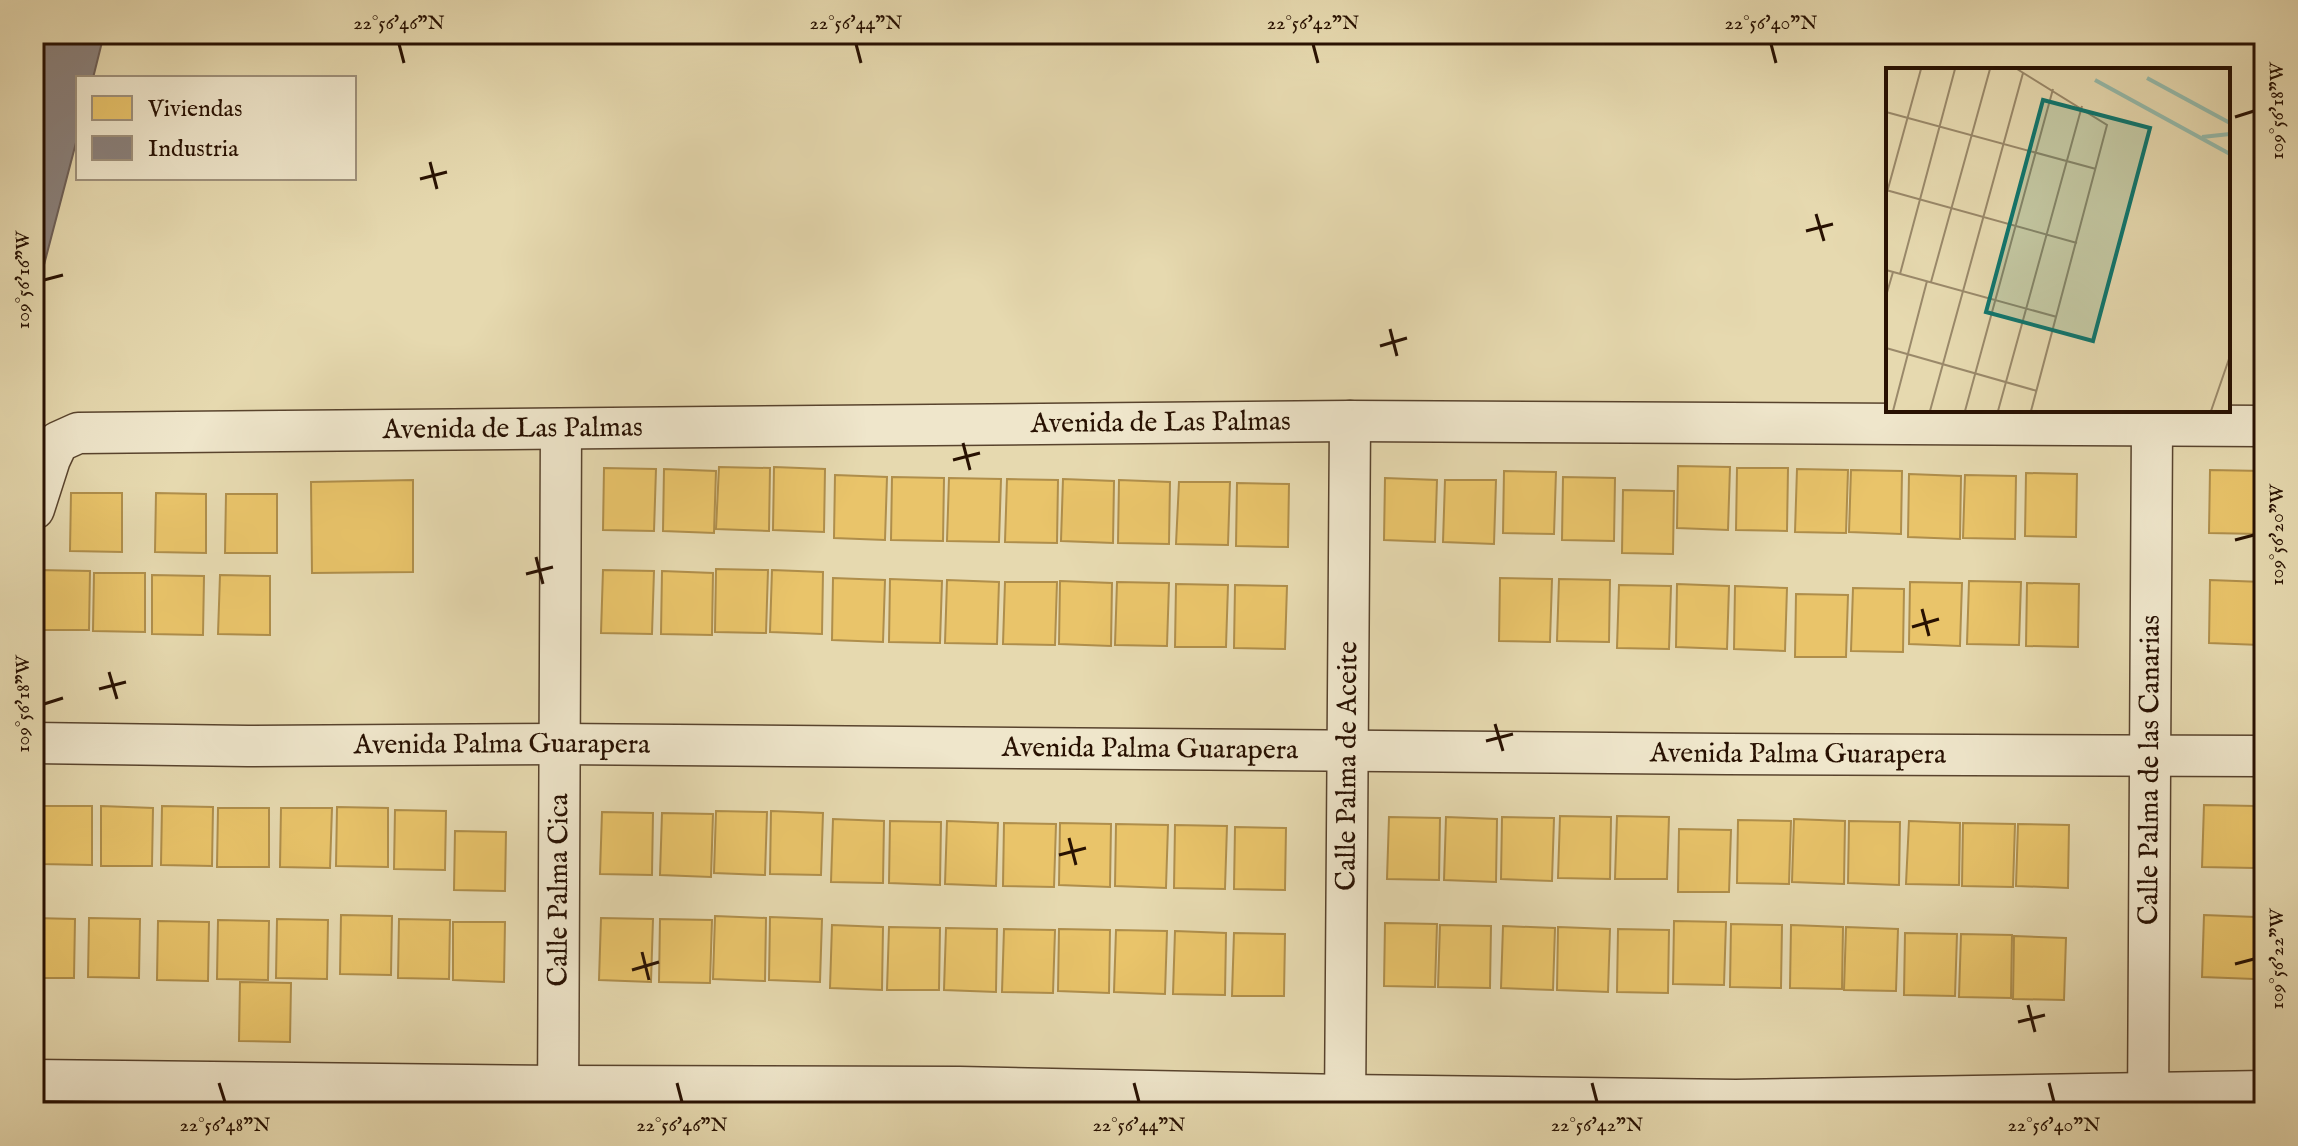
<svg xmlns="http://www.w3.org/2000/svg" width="2298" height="1146" font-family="'IM FELL English',serif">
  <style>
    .homes { fill: #e9c46a; stroke: #af8e4b; stroke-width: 2 }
    .industry { fill: #8a817c; stroke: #6d5f57; stroke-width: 2 }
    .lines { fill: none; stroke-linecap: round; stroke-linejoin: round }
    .minor-casing { stroke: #58432d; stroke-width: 43 }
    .minor { stroke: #efe6cb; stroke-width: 40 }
    .ticks { fill: none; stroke: #281102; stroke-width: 3 }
    .labels { text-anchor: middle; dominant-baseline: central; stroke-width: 8; stroke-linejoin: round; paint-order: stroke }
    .street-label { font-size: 28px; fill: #281102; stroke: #efe6cb }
    .inset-river { fill: none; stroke: #96baaa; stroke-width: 4 }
    .inset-road { fill: none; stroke: #9a896a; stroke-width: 2 }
    .view { fill: #0f766e; fill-opacity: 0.15; stroke: #0f766e; stroke-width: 4 }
    .inset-edge { fill: none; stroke: #281102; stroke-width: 4 }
    .neatline { fill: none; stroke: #281102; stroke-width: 3 }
    .ticks-label { font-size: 20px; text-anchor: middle; fill: #281102 }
  </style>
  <rect width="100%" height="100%" fill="#e6d9af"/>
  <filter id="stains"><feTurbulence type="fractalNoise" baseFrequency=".0025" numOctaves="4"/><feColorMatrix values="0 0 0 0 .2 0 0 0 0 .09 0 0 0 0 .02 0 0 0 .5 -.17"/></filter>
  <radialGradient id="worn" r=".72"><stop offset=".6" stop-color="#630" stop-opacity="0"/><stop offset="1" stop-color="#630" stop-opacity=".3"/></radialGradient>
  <g class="homes">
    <polygon points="1678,466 1730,467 1728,530 1677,528"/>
    <polygon points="719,467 770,468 769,531 716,529"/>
    <polygon points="774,467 825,469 824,532 773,530"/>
    <polygon points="604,468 656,469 654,531 603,530"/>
    <polygon points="1737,468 1788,468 1787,531 1736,530"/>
    <polygon points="664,469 716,471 714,533 663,531"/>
    <polygon points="1797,469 1848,470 1846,533 1795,532"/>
    <polygon points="1851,470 1902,471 1901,534 1849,532"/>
    <polygon points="2210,470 2263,471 2260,534 2209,533"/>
    <polygon points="1504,471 1556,472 1554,534 1503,533"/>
    <polygon points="2026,473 2077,474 2076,537 2025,536"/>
    <polygon points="1909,474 1961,476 1960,539 1908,537"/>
    <polygon points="835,475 887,477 885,540 834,538"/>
    <polygon points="1965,475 2016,476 2015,539 1963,538"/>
    <polygon points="892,477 944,478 943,541 891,540"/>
    <polygon points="1563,477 1615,478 1614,541 1562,540"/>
    <polygon points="949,478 1001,479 999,542 947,541"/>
    <polygon points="1385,478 1437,480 1435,542 1384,540"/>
    <polygon points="1007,479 1058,480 1057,543 1005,542"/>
    <polygon points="1063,479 1114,481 1113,543 1061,541"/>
    <polygon points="413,480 413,572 312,573 311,482"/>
    <polygon points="1119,480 1170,482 1169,544 1118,543"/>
    <polygon points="1445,480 1496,480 1494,544 1443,542"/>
    <polygon points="1179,482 1230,482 1228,545 1176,544"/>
    <polygon points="1237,483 1289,484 1288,547 1236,546"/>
    <polygon points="1623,490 1674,491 1673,554 1622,553"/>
    <polygon points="71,493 122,493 122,552 70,551"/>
    <polygon points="156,493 206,494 206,553 155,552"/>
    <polygon points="226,494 277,494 277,553 225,553"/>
    <polygon points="716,569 768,570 766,633 715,632"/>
    <polygon points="39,570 90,571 89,630 38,630"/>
    <polygon points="603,570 654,571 652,634 601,633"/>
    <polygon points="772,570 823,572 822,634 770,632"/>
    <polygon points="662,571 713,573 712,635 661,634"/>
    <polygon points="94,573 145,573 145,632 93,631"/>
    <polygon points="152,575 204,576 203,635 152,634"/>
    <polygon points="220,575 270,576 270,635 218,634"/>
    <polygon points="833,578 885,580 883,642 832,640"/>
    <polygon points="1500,578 1552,579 1550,642 1499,641"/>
    <polygon points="890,579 942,581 940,643 889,642"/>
    <polygon points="1559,579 1610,580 1609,642 1557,641"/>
    <polygon points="947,580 999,582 997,644 945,643"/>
    <polygon points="2210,580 2262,582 2260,645 2209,643"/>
    <polygon points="1060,581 1112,583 1111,646 1059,644"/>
    <polygon points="1969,581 2021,582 2019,645 1967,644"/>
    <polygon points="1005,582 1057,582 1055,645 1003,644"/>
    <polygon points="1117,582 1169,583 1167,646 1115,645"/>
    <polygon points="1910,582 1962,583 1960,646 1909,644"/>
    <polygon points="2027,583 2079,584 2078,647 2026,646"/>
    <polygon points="1176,584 1228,585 1226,647 1175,647"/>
    <polygon points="1677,584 1729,586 1727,649 1676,647"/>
    <polygon points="1235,585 1287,586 1285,649 1234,648"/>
    <polygon points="1619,585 1671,586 1669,649 1617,648"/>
    <polygon points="1735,586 1787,588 1785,651 1734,649"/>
    <polygon points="1853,588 1904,589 1903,652 1851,651"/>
    <polygon points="1796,594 1848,595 1846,657 1795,657"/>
    <polygon points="34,805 37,805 36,864 34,864"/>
    <polygon points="2204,805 2255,806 2254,868 2202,867"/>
    <polygon points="41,806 92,806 92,865 40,864"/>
    <polygon points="101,806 153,808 152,866 101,866"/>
    <polygon points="162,806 213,807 212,866 161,865"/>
    <polygon points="337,807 388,808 388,867 336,866"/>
    <polygon points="2262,807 2264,807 2264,870 2261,870"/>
    <polygon points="218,808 269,808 269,867 217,867"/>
    <polygon points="281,808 332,808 330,868 280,867"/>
    <polygon points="395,810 446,811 445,870 394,869"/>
    <polygon points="716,811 767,812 765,875 714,873"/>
    <polygon points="771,811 823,813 821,875 770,874"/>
    <polygon points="602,812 653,813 652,875 600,874"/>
    <polygon points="662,813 713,814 711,877 660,875"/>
    <polygon points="1560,816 1611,817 1610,879 1558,878"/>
    <polygon points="1617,816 1669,817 1667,879 1615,879"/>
    <polygon points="1389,817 1440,818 1439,880 1387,879"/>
    <polygon points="1446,817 1497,819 1496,882 1444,880"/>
    <polygon points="1502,817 1554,818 1552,881 1501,879"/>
    <polygon points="833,819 884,821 883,883 831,882"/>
    <polygon points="1794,819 1845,821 1844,884 1792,882"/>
    <polygon points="1738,820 1791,821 1789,884 1737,883"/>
    <polygon points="890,821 941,822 940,885 889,883"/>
    <polygon points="947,821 998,823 996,886 945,884"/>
    <polygon points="1849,821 1900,822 1899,885 1848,883"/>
    <polygon points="1909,821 1960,823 1959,885 1906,884"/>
    <polygon points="1004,823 1056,824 1054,887 1003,886"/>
    <polygon points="1060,823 1111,824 1110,887 1059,885"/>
    <polygon points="1963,823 2015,824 2013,887 1962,886"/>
    <polygon points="1116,824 1168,825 1166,888 1115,886"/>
    <polygon points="2018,824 2069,825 2068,888 2016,886"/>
    <polygon points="1175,825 1227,826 1225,889 1174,888"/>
    <polygon points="1235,827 1286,828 1285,890 1234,889"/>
    <polygon points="1679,829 1731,830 1729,892 1678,892"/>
    <polygon points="455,831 506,832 505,891 454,890"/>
    <polygon points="341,915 392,916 391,975 340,974"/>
    <polygon points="2204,915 2255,917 2254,979 2202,977"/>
    <polygon points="715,916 766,918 765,981 713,979"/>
    <polygon points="770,917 822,919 820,982 769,980"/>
    <polygon points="34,918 75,919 74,978 34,978"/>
    <polygon points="89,918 140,919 139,978 88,977"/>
    <polygon points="601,918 653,919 651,982 599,980"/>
    <polygon points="2261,918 2264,918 2264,981 2260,981"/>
    <polygon points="277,919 328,920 327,979 276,978"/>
    <polygon points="399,919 450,920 449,979 398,978"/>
    <polygon points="660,919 712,920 710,983 659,982"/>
    <polygon points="218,920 269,921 268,980 217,979"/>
    <polygon points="158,921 209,922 208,981 157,980"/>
    <polygon points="1674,921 1726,922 1724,985 1673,984"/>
    <polygon points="453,922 505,922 504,982 453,980"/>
    <polygon points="1385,923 1437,924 1435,987 1384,986"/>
    <polygon points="1731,924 1782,925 1781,988 1730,987"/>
    <polygon points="832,925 883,927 882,990 830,988"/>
    <polygon points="1440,925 1491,926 1490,988 1438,987"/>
    <polygon points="1791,925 1843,927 1842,989 1790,988"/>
    <polygon points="1503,926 1555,928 1553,990 1501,988"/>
    <polygon points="889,927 940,928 939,990 887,990"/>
    <polygon points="1558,927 1610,929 1608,992 1557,990"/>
    <polygon points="1846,927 1898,929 1896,991 1844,990"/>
    <polygon points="946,928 997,929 996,992 944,990"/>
    <polygon points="1004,929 1055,930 1053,993 1002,992"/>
    <polygon points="1059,929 1110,930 1109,993 1058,991"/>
    <polygon points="1618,929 1669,930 1668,993 1617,992"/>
    <polygon points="1116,930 1167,931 1165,994 1114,992"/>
    <polygon points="1175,931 1226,933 1225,995 1173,994"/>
    <polygon points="1234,933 1285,934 1284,996 1232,996"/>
    <polygon points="1905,933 1957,934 1955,996 1904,995"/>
    <polygon points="1961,934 2012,935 2011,998 1959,997"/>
    <polygon points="2014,936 2066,938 2064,1000 2013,999"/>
    <polygon points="240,982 291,983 290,1042 239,1041"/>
  </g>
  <polygon class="industry" points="34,34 104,34 93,78 78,78 78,135 34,303"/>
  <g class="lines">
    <g class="minor-casing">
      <g id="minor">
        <path id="s1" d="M34,509L50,459L58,442L78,433L1350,421L2264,426"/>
        <path id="s2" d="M34,743L248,746L560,744L1727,754L2264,756"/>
        <polyline points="34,1080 558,1086 960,1087 1345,1095 1736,1100 2264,1091"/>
        <path id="s3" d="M558,1112L561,430"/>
        <path id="s4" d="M1345,1112L1350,421"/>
        <path id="s5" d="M2148,1112L2152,426"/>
      </g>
    </g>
    <use href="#minor" class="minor"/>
  </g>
  <path class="ticks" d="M399,44L404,63M856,44L861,63M1313,44L1318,63M1771,44L1776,63M2235,117L2254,111M430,162L437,189M420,179L447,172M1816,214L1824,241M1806,231L1833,224M44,280L63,275M1390,329L1397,356M1380,346L1407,338M963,443L970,470M953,460L980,453M2235,540L2254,535M536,557L543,584M526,574L553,567M1922,609L1929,636M1912,627L1939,619M109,672L117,699M99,689L126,682M44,704L63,698M1495,724L1503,751M1486,741L1513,734M1069,838L1076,865M1059,855L1086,848M642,952L649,980M2235,964L2254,959M632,970L659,962M2028,1005L2035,1032M2018,1022L2045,1015M219,1083L225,1102M677,1083L682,1102M1134,1083L1139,1102M1592,1083L1597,1102M2049,1083L2054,1102"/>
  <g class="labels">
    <g class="street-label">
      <text stroke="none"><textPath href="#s1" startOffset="1176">Avenida de Las Palmas</textPath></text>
      <text stroke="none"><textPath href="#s1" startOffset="528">Avenida de Las Palmas</textPath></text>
      <text stroke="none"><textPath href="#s2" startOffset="468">Avenida Palma Guarapera</textPath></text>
      <text stroke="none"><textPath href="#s2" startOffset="1116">Avenida Palma Guarapera</textPath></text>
      <text stroke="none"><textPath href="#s2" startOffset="1764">Avenida Palma Guarapera</textPath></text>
      <text stroke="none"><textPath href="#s4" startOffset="346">Calle Palma de Aceite</textPath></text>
      <text stroke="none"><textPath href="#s5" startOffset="342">Calle Palma de las Canarias</textPath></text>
      <text stroke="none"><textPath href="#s3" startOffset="222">Calle Palma Cica</textPath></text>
    </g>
  </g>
  <g transform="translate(1886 68)">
    <rect width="344" height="344" fill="#e6d9af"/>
    <path class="inset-river" d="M261,10L344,55M209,12L344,86M316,69L344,66"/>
    <path class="inset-road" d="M131,1L221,57L145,343M0,44L210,101M0,122L191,175M0,128L35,1M0,202L171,249M14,206L69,1M45,214L104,1M0,228L7,204M0,280L151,323M7,343L41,213M44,343L137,5M79,343L167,21M112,343L196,38M325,343L344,288"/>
    <path class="view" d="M157,32L264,60L207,273L100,244Z"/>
    <rect width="344" height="344" class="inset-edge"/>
  </g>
  <rect width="2298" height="1146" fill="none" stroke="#e6d9af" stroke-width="88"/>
  <rect x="76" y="76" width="280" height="104" fill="#efe6cb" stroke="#9f917b" stroke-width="2"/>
  <rect x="92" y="96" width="40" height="24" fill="#e9c46a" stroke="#9f917b" stroke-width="2"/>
  <text x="148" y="116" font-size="24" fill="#281102">Viviendas</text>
  <rect x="92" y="136" width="40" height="24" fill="#8a817c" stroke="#9f917b" stroke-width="2"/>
  <text x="148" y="156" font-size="24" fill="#281102">Industria</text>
  <rect x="44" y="44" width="2210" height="1058" class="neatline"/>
  <g class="ticks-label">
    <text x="399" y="29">22°56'46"N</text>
    <text x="856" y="29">22°56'44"N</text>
    <text x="1313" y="29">22°56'42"N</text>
    <text x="1771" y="29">22°56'40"N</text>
    <text transform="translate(2276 111) rotate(-90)" y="7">109°56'18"W</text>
    <text transform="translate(22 280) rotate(-90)" y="7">109°56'16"W</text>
    <text transform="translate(2276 535) rotate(-90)" y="7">109°56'20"W</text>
    <text transform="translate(22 704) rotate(-90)" y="7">109°56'18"W</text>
    <text transform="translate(2276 959) rotate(-90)" y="7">109°56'22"W</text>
    <text x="225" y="1131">22°56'48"N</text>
    <text x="682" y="1131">22°56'46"N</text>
    <text x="1139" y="1131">22°56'44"N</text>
    <text x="1597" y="1131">22°56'42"N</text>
    <text x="2054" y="1131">22°56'40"N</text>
  </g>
  <rect width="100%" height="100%" filter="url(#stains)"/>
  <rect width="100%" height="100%" fill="url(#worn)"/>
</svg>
